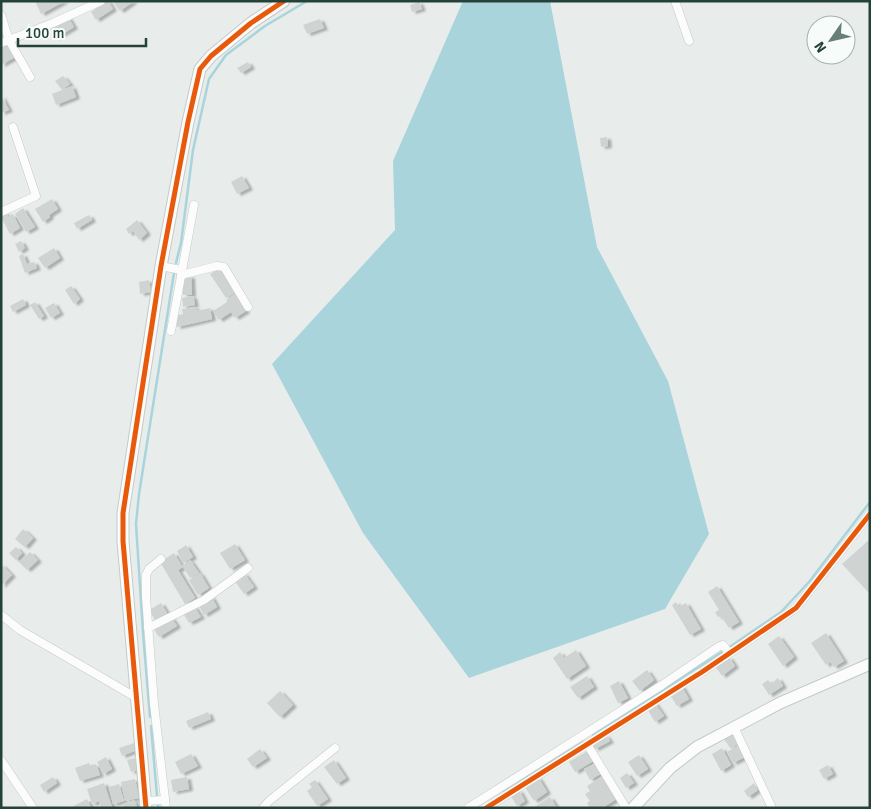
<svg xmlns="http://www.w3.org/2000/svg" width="871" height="809" font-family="Signika,sans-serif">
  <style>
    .water { fill: #a9d4db }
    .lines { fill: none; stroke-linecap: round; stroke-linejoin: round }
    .stream { stroke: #a9d4db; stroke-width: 2.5 }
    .building { fill: #cfd4d2; filter: url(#shadow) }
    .street-casing { stroke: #c5cac8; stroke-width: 9 }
    .secondary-casing { stroke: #c3cbc8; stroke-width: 13 }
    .street { stroke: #fcfcfc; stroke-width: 8 }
    .secondary { stroke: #fcfcfc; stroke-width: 11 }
    .cycleway-casing { stroke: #f7fbf9; stroke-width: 8 }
    .cycleway { stroke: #e8590c; stroke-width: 5 }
  </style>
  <defs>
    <filter id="shadow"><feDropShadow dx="4" dy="2" stdDeviation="1" flood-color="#0004"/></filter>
  </defs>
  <rect width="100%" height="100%" fill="#e8edeb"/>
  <polygon class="water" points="463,1 550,1 597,247 668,381 709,534 665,609 469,678 363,533 272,364 395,230 393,161"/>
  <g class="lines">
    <g class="stream">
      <polyline points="176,263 181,243 193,150 209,79 226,55 265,26 307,1"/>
      <polyline points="731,646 781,612 809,582 870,502"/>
      <polyline points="150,717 143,633 136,524 139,494 174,273"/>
      <polyline points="151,726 157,796"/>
      <polyline points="593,735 722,652"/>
      <polyline points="504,792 583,742"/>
      <polyline points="158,805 158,808"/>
    </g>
  </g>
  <g class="building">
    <polygon points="35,1 65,1 41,14"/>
    <polygon points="106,1 108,1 113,9 96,20 91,12"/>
    <polygon points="116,1 134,1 120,11 114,3"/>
    <polygon points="419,2 422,9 412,12 410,5"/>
    <polygon points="68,17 74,27 56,38 51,28"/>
    <polygon points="320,19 324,28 307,34 303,25"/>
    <polygon points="9,43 17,56 1,65 1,48"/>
    <polygon points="248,62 251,67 241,73 237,68"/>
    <polygon points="63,76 70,84 62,90 55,81"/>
    <polygon points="72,86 76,97 56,105 52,94"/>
    <polygon points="1,95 9,110 1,113"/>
    <polygon points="607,137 608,146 601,147 600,138"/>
    <polygon points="242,176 249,188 237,194 231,182"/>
    <polygon points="52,199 58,209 49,215 50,217 43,222 35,209"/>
    <polygon points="23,208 35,227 26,232 15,214"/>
    <polygon points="5,212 8,217 13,214 20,228 10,234 1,217 1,214"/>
    <polygon points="89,215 92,220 77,229 74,223"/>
    <polygon points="137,220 147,233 139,240 133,231 129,234 126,229"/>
    <polygon points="21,241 25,248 19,252 15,244"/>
    <polygon points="54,248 60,258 45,268 38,258"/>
    <polygon points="23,254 27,264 34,262 37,268 25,273 19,256"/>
    <polygon points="219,268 235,293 226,298 210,274"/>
    <polygon points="182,276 191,276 192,295 183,295"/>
    <polygon points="149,280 151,292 140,294 139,282"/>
    <polygon points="71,286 80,299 74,304 65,290"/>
    <polygon points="235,294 246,311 235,318 231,312 219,320 213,311 227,302 226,300"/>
    <polygon points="193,296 195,305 183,307 182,298"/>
    <polygon points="23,299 26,305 13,312 10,306"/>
    <polygon points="35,302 44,316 39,319 30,305"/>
    <polygon points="54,303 60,313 51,318 45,308"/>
    <polygon points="196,307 196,311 210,308 212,319 177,327 174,316 183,314 182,309"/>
    <polygon points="23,529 33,538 25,547 15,539"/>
    <polygon points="870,539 870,594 842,564"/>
    <polygon points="235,544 245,560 230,569 220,553"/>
    <polygon points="186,545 193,557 183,563 177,551"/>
    <polygon points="16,547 22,553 16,560 9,553"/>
    <polygon points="30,552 38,560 27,570 19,562"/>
    <polygon points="174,553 182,566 190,560 199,573 190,578 183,567 178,570 195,598 185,604 160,562"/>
    <polygon points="1,564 12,575 1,586"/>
    <polygon points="200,573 209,588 198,595 189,580"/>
    <polygon points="244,573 254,587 244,594 234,580"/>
    <polygon points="717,586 739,622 729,628 721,616 718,617 715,612 719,610 708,592"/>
    <polygon points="211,596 217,607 204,615 198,604"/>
    <polygon points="676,602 679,607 686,603 701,629 690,635 672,605"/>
    <polygon points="161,603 167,613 155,620 149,610"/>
    <polygon points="194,606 201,617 189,623 183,613"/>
    <polygon points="171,617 177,626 159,637 153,628"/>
    <polygon points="826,633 844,661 834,667 830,662 826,665 811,643"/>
    <polygon points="779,636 794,657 783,666 768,644"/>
    <polygon points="576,650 586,666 567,679 553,658 560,652 564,658"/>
    <polygon points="729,657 735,666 722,676 715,666"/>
    <polygon points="647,670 654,680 640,691 632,681"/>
    <polygon points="587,676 594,687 578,698 570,687"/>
    <polygon points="778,678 783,686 769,695 762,684 768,680 771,684"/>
    <polygon points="619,681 628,698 618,703 610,686"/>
    <polygon points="681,685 689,699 677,706 669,693"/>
    <polygon points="280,691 293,705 280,717 267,703"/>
    <polygon points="654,702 664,716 655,722 646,707"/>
    <polygon points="208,712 211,719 189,728 186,721"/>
    <polygon points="731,732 739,743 731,749 723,738"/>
    <polygon points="606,735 610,741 595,749 592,744"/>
    <polygon points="134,743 137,750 122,756 119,748"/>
    <polygon points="739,745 745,757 733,763 727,752"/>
    <polygon points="722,748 731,765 721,771 712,754"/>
    <polygon points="260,749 267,758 253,767 247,759"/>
    <polygon points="589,750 595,760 575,772 569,762"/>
    <polygon points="191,754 198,766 181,774 175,762"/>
    <polygon points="639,755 648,769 637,776 628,762"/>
    <polygon points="106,757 112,769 103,774 97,762"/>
    <polygon points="135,758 139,770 131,772 127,760"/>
    <polygon points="334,760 346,778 337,784 324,767"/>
    <polygon points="89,763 90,766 96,764 100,775 80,781 75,768"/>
    <polygon points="596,763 602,773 590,780 584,769"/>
    <polygon points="828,765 833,774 824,779 819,770"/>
    <polygon points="627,773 634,783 626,788 620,778"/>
    <polygon points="603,776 618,798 602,808 590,808 587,803 590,801 585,794 590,791 587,786"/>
    <polygon points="53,777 57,783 44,792 40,785"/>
    <polygon points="187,777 189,789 173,792 171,780"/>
    <polygon points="538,777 547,792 534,801 524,786"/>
    <polygon points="135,779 139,798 125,801 121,782"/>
    <polygon points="315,780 328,799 317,806 307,791 312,787 309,784"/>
    <polygon points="104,783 112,807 109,808 101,808 99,801 92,804 87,789"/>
    <polygon points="754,783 758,790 748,797 744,791"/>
    <polygon points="119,784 124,801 113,804 109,787"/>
    <polygon points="519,790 525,801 517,806 510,795"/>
    <polygon points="550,797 557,808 533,808"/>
    <polygon points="87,799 91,808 70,808"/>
    <polygon points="134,800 137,807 124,808 123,804"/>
  </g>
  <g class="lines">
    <g class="street-casing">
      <g id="street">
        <polyline points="675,1 689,41"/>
        <polyline points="1,15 9,40 30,77"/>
        <polyline points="1,43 53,23 101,1"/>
        <polyline points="1,212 36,196 13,127"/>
        <polyline points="161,266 181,270"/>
        <polyline points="181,275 217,266 224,267 248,307"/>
        <polyline points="171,331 194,205"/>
        <polyline points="161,559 149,569 146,575 146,597 154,704 166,808"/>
        <polyline points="1,615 20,630 137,698"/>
        <polyline points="148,628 204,600 248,568"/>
        <polyline points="734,727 772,808"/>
        <polyline points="587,744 626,808"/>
        <polyline points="1,760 33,808"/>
        <polyline points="146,801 165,800"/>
        <polyline points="263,808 269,801 335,748"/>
        <polyline points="468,808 662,685 718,647 723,645 729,653"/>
        <polyline points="486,808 702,672 796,608 870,514"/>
      </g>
    </g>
    <g class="secondary-casing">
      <g id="secondary">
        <polyline points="146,808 123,541 123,513 161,266 188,122 200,69 211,56 251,23 284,1"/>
        <polyline points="633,808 670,768 697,747 780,703 870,664"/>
      </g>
    </g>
    <use href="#street" class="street"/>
    <use href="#secondary" class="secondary"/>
    <g class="cycleway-casing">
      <g id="cycleway">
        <polyline points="146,808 123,541 123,513 161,266 188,122 200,69 211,56 251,23 284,1"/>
        <polyline points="486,808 702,672 796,608 870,514"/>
      </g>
    </g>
    <use href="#cycleway" class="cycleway"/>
  </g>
  <rect width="871" height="809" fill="none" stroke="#24423a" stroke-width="5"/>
  <g transform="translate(831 40) rotate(236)"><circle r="24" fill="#f7fbf9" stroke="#a3b1ad"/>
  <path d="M0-4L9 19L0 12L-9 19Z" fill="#697e78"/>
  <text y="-8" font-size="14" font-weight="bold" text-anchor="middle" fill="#24423a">N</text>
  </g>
  <path d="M18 38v8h128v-8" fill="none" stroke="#24423a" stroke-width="2.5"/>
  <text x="25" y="38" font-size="15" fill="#24423a" stroke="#f7fbf9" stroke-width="4" paint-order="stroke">100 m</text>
</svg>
